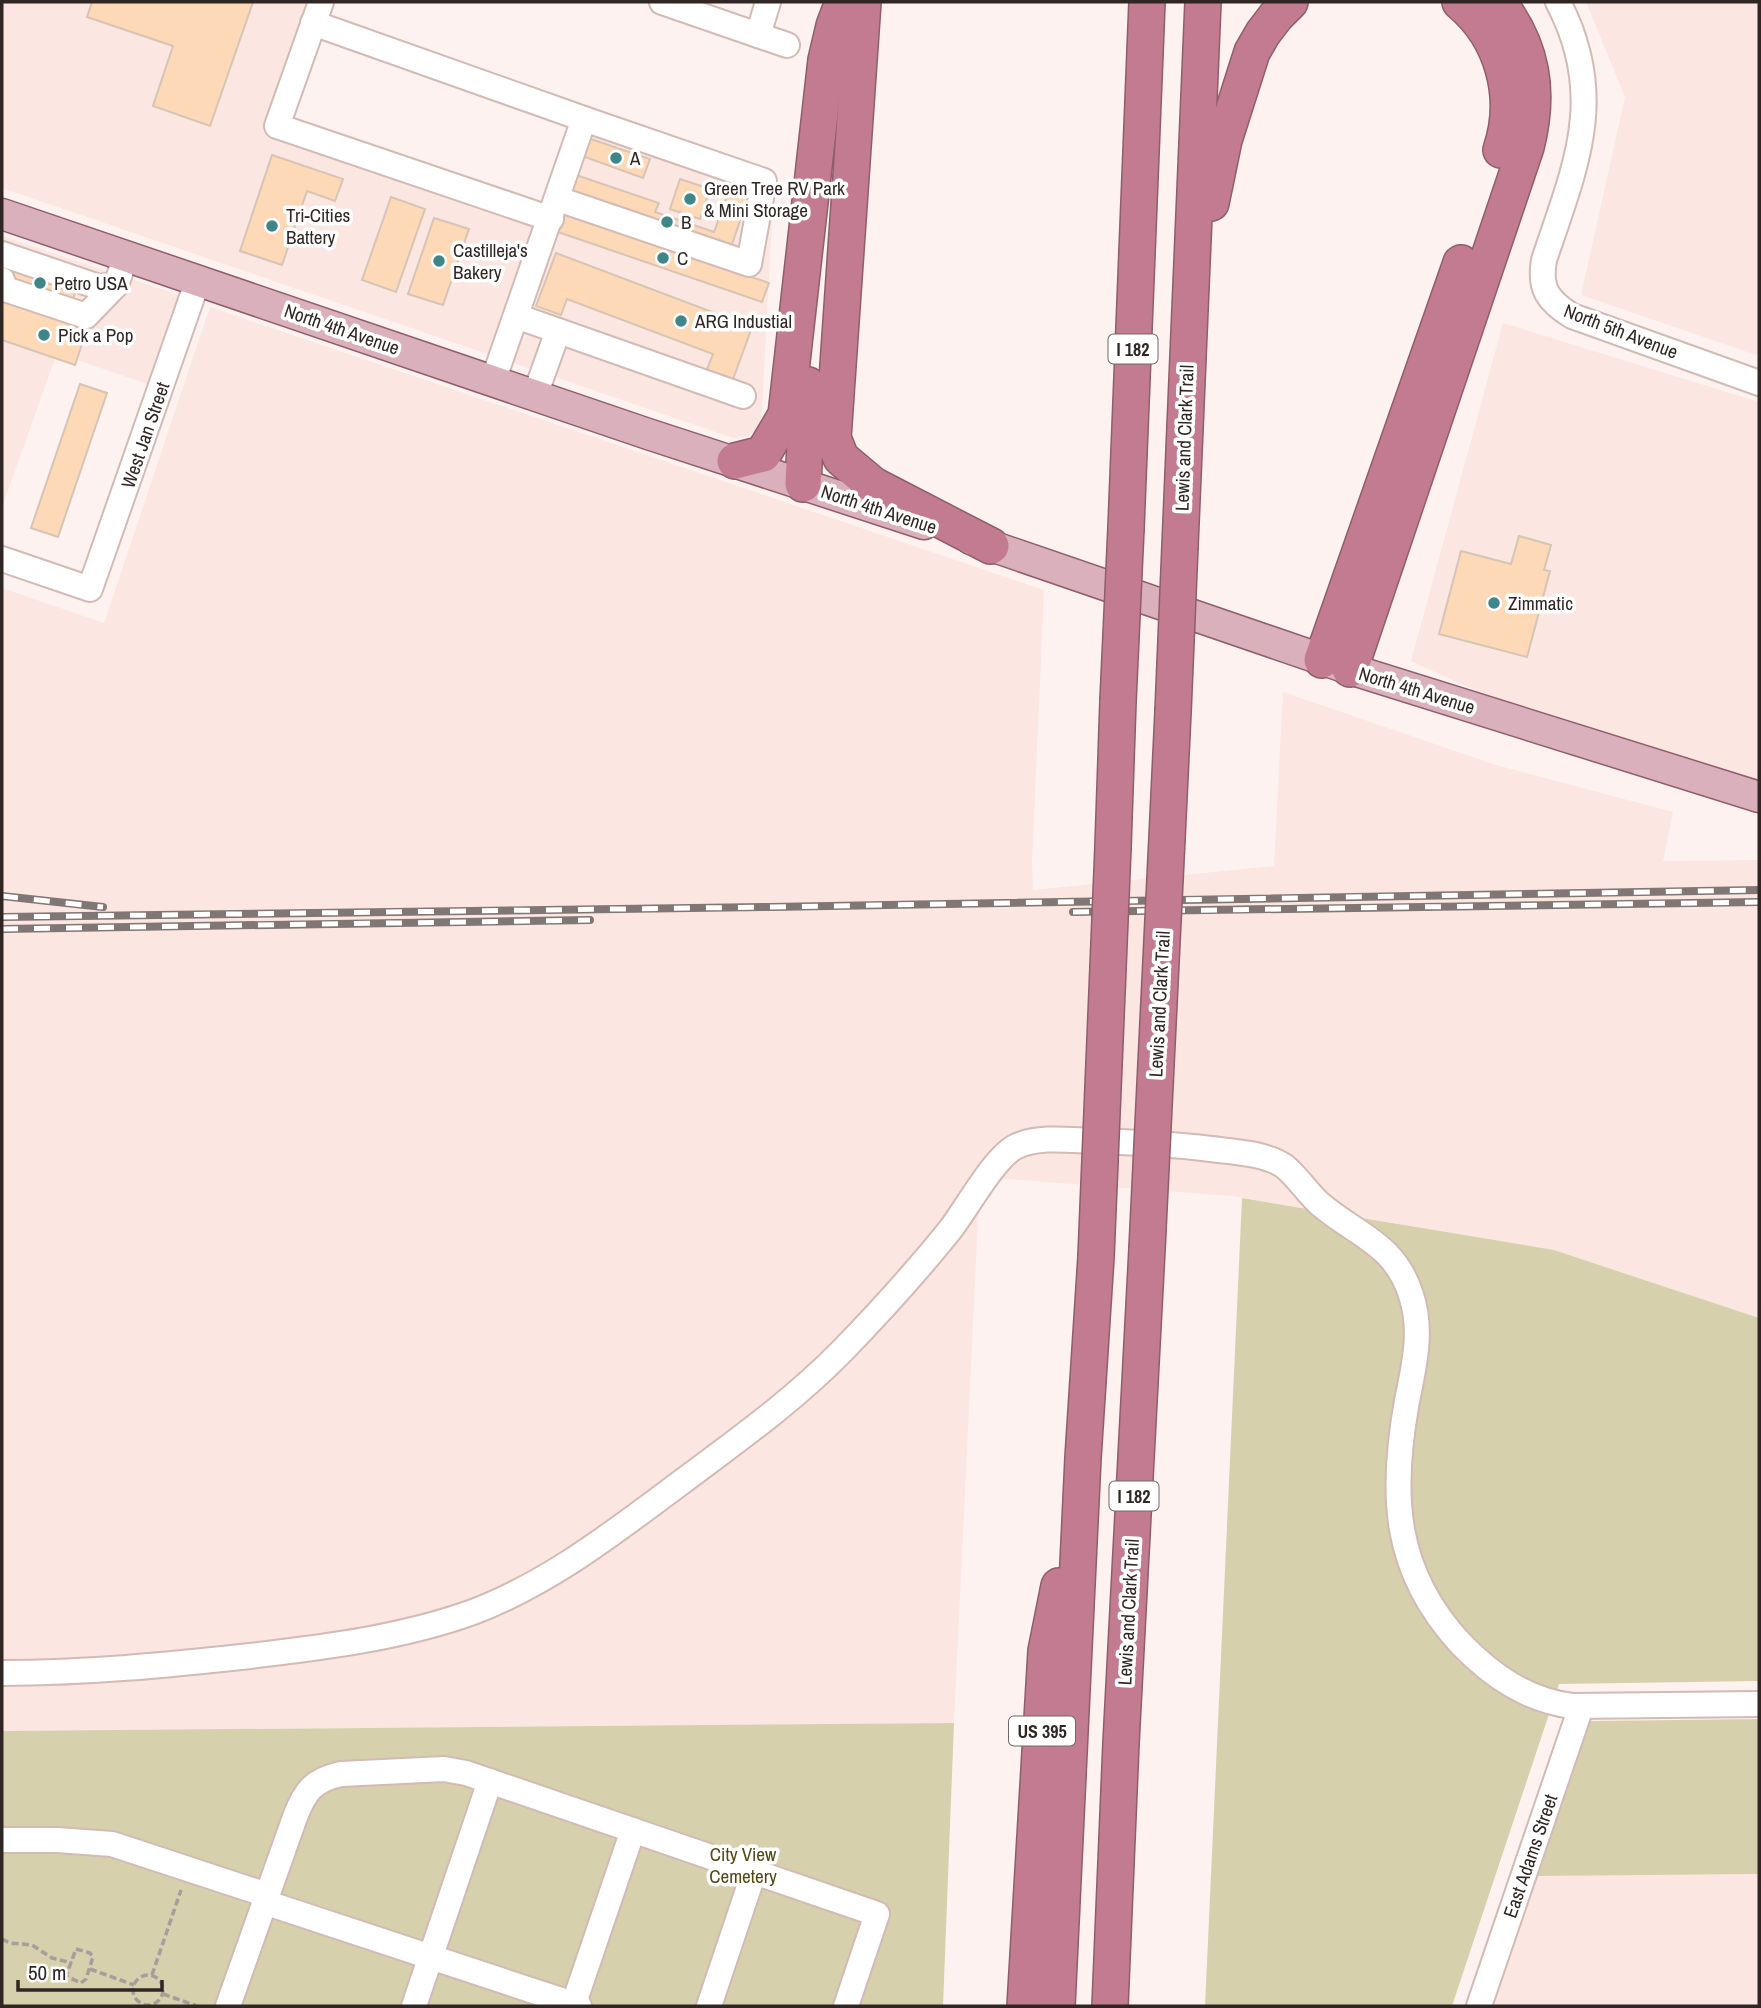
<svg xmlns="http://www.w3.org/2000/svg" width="1761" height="2008" font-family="'Archivo Narrow',sans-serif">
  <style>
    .built { fill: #fbe6e1 }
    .green { fill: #d7d0ad }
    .building { fill: #fdd9b7; stroke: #d6c5b5; stroke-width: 2 }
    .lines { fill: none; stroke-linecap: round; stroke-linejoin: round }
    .minor-casing { stroke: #d3bab4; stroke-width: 28 }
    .major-casing { stroke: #905e6b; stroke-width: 33 }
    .highway-casing { stroke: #905e6b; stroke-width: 38 }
    .path { stroke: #a79d9b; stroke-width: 3.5; stroke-dasharray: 7 3.5; stroke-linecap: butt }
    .minor { stroke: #fff; stroke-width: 24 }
    .major { stroke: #dbb0bd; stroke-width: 30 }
    .highway { stroke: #c37b91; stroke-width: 35 }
    .rail-casing { stroke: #807674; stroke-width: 8 }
    .rail { stroke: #fff; stroke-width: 5; stroke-dasharray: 16; stroke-linecap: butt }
    .highway-bridge-casing { stroke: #905e6b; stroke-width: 38; stroke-linecap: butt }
    .highway-bridge { stroke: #c37b91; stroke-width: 35 }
    .poi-dot { fill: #3e8687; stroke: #fff; stroke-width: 2.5 }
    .labels { text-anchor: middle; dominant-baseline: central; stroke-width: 7; stroke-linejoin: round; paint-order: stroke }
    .shield { fill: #fff; stroke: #6e6866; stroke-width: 2 }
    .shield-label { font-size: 18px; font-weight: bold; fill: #302725 }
    .poi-label { font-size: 19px; fill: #302725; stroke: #fff; text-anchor: start }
    .street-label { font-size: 19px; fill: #302725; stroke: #fff }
    .park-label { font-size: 19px; fill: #524812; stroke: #fff }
  </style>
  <rect width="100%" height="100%" fill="#fdf2f0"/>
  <g class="built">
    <polygon points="2,2 307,2 263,131 547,227 583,121 774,183 761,427 748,436 733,438 2,188"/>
    <polygon points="1586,2 1759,2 1759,356 1581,295 1625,97"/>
    <polygon points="2,236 179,295 147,384 57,353 2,507"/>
    <polygon points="210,307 1044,590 1032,863 1033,890 1274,866 1283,692 1496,765 1673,812 1663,861 1759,860 1759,1318 1554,1250 1232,1196 980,1177 954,1723 2,1731 2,588 104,623"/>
    <polygon points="1503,323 1759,402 1759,785 1507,705 1411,661"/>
    <polygon points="1759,1874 1759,2006 1494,2006 1537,1876"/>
  </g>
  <g class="green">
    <polygon points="1242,1198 1554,1250 1759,1318 1759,1681 1559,1684 1452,2006 1205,2006"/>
    <polygon points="1759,1719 1759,1874 1537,1876 1590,1721"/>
    <polygon points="954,1723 943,2006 2,2006 2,1731"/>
  </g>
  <g class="building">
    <polygon points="92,2 253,2 210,126 153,106 173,46 87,17"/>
    <polygon points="588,138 650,159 643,178 582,156"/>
    <polygon points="272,155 343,179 335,201 307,191 282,265 240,251"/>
    <polygon points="576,175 659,203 655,212 714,232 730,188 749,195 730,250 569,195"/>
    <polygon points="680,179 710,189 700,219 670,209"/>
    <polygon points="391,197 425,209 396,292 362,280"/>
    <polygon points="564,213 769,283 762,302 558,232"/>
    <polygon points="434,218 469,229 443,305 408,294"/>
    <polygon points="556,253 752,327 732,382 706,372 713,354 567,299 561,315 536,306"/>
    <polygon points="2,258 78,284 71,305 2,282"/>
    <polygon points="2,300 87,329 75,365 2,340"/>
    <polygon points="80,384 107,393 58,537 31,528"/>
    <polygon points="1519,536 1551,545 1544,570 1550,571 1527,657 1439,634 1461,551 1511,564"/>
  </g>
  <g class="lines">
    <g class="minor-casing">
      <g id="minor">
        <polyline points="321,2 277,126 551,219"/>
        <polyline points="662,2 787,45"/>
        <path d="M1558,2C1608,97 1575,167 1544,260C1539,289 1548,301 1572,316L1759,383"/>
        <polyline points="313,23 584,119 493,381"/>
        <polyline points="758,35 768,2"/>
        <polyline points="558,199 749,264 764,181 584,119"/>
        <polyline points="2,254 99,287 116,285 126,256"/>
        <polyline points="2,280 5,289 86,316 116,285"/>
        <polyline points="516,316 743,396"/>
        <polyline points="535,395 558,331"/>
        <polyline points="2,559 90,589 198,280"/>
        <path d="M2,1673C85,1673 168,1665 250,1656C325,1647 401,1638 473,1612C550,1583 617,1530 683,1481C738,1440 794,1400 842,1351C880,1312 916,1272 950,1230C967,1208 995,1156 1017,1146C1039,1136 1068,1140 1092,1141C1132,1142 1171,1144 1211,1149C1234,1152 1264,1153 1284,1166C1298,1177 1308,1194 1321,1205C1358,1236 1395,1244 1411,1295C1423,1330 1414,1366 1407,1401C1390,1494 1393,1571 1461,1644C1492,1676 1527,1700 1572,1706L1759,1704"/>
        <polyline points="2,1840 57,1840 112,1844 267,1895"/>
        <polyline points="264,1902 579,2006"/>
        <path d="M228,2006L295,1817C305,1791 313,1780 341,1774L444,1769L466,1773L877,1914L846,2006"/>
        <polyline points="414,2006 490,1781"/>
        <polyline points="573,2006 633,1830"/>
        <polyline points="709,2006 754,1872"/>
        <polyline points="1479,2006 1581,1707"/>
      </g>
    </g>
    <g class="major-casing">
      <g id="major">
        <polyline points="2,214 648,434 924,524"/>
        <polyline points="971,539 1350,669 1759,797"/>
      </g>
    </g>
    <g class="highway-casing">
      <g id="highway">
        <polyline points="863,2 833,438 841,458 873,485 991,546"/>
        <path d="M1460,2C1503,38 1519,97 1501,150"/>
        <polyline points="1211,203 1224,140 1252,52 1263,33 1276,16 1290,2"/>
        <polyline points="735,461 763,454 786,415 826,60 834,26 843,2"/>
        <polyline points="803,484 808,385"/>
        <polyline points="1126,528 1147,2"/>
        <polyline points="1180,546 1203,2"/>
        <polyline points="1322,660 1461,263"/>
        <path d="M1350,669L1526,147C1540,92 1533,47 1498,2"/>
        <polyline points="1167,838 1173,712"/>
        <polyline points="1113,847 1118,701"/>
        <polyline points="1025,2006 1046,1651 1059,1586"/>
        <polyline points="1057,2006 1083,1458 1096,1257"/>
        <polyline points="1110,2006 1121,1743 1147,1249"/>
      </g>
    </g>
    <g class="path">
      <polyline points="2,1939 10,1943 32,1945 52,1958 72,1963"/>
      <polygon points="76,1949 90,1953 93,1957 86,1979 81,1983 66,1976"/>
      <polyline points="90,1969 134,1985"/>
      <circle cx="148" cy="1990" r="15"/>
      <polyline points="152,1975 181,1890"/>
      <polyline points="163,1994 197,2006"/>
    </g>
    <use href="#minor" class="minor"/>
    <use href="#major" class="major"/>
    <use href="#highway" class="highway"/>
    <g class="rail-casing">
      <g id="rail">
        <polyline points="2,896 103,907"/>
        <polyline points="1073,912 1759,902"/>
        <polyline points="2,917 771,907 1759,890"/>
        <polyline points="2,929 590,920"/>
      </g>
    </g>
    <use href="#rail" class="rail"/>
    <g class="highway-bridge-casing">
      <g id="highway-bridge">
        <polyline points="1118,701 1126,528"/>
        <polyline points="1173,712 1180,546"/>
        <polyline points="1147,1249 1167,838"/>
        <polyline points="1096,1257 1113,847"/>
      </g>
    </g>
    <use href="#highway-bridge" class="highway-bridge"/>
  </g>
  <g class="poi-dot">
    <circle cx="616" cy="158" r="7"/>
    <circle cx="690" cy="199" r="7"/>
    <circle cx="667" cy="222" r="7"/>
    <circle cx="272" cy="226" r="7"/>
    <circle cx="663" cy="258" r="7"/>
    <circle cx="439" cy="261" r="7"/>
    <circle cx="40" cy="283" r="7"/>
    <circle cx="681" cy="321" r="7"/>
    <circle cx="44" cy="335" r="7"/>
    <circle cx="1494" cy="603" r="7"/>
  </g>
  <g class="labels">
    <g class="shield">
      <rect x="1108.5" y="334.5" width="49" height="29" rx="5"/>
      <rect x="1109.5" y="1481.5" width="49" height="29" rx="5"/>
      <rect x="1009" y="1716.5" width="66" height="29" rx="5"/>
    </g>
    <g class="shield-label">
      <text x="1133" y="349">I 182</text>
      <text x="1134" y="1496">I 182</text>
      <text x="1042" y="1731">US 395</text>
    </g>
    <g class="poi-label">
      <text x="630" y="158">A</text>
      <text x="704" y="188">Green Tree RV Park<tspan x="704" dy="22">&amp; Mini Storage</tspan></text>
      <text x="286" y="215">Tri-Cities<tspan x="286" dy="22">Battery</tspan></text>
      <text x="681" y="222">B</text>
      <text x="453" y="250">Castilleja's<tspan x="453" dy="22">Bakery</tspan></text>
      <text x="677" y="258">C</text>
      <text x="54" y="283">Petro USA</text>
      <text x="695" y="321">ARG Industial</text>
      <text x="58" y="335">Pick a Pop</text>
      <text x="1508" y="603">Zimmatic</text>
    </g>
    <g class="street-label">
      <text transform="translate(342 329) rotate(19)">North 4th Avenue</text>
      <text transform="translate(1621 331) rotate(21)">North 5th Avenue</text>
      <text transform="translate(145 435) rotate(-71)">West Jan Street</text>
      <text transform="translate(1184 438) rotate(-88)">Lewis and Clark Trail</text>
      <text transform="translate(879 509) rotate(18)">North 4th Avenue</text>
      <text transform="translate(1417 690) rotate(17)">North 4th Avenue</text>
      <text transform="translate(1159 1004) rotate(-87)">Lewis and Clark Trail</text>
      <text transform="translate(1128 1612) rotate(-87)">Lewis and Clark Trail</text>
      <text transform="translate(1530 1856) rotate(-71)">East Adams Street</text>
    </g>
    <g class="park-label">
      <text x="743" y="1854">City View<tspan x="743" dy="22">Cemetery</tspan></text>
    </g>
  </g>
  <rect width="1761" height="2008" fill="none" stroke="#302725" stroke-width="7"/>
  <path d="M18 1980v10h144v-10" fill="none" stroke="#302725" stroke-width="3.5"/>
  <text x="28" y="1980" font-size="21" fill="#302725" stroke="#ffffff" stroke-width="5" paint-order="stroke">50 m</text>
</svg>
